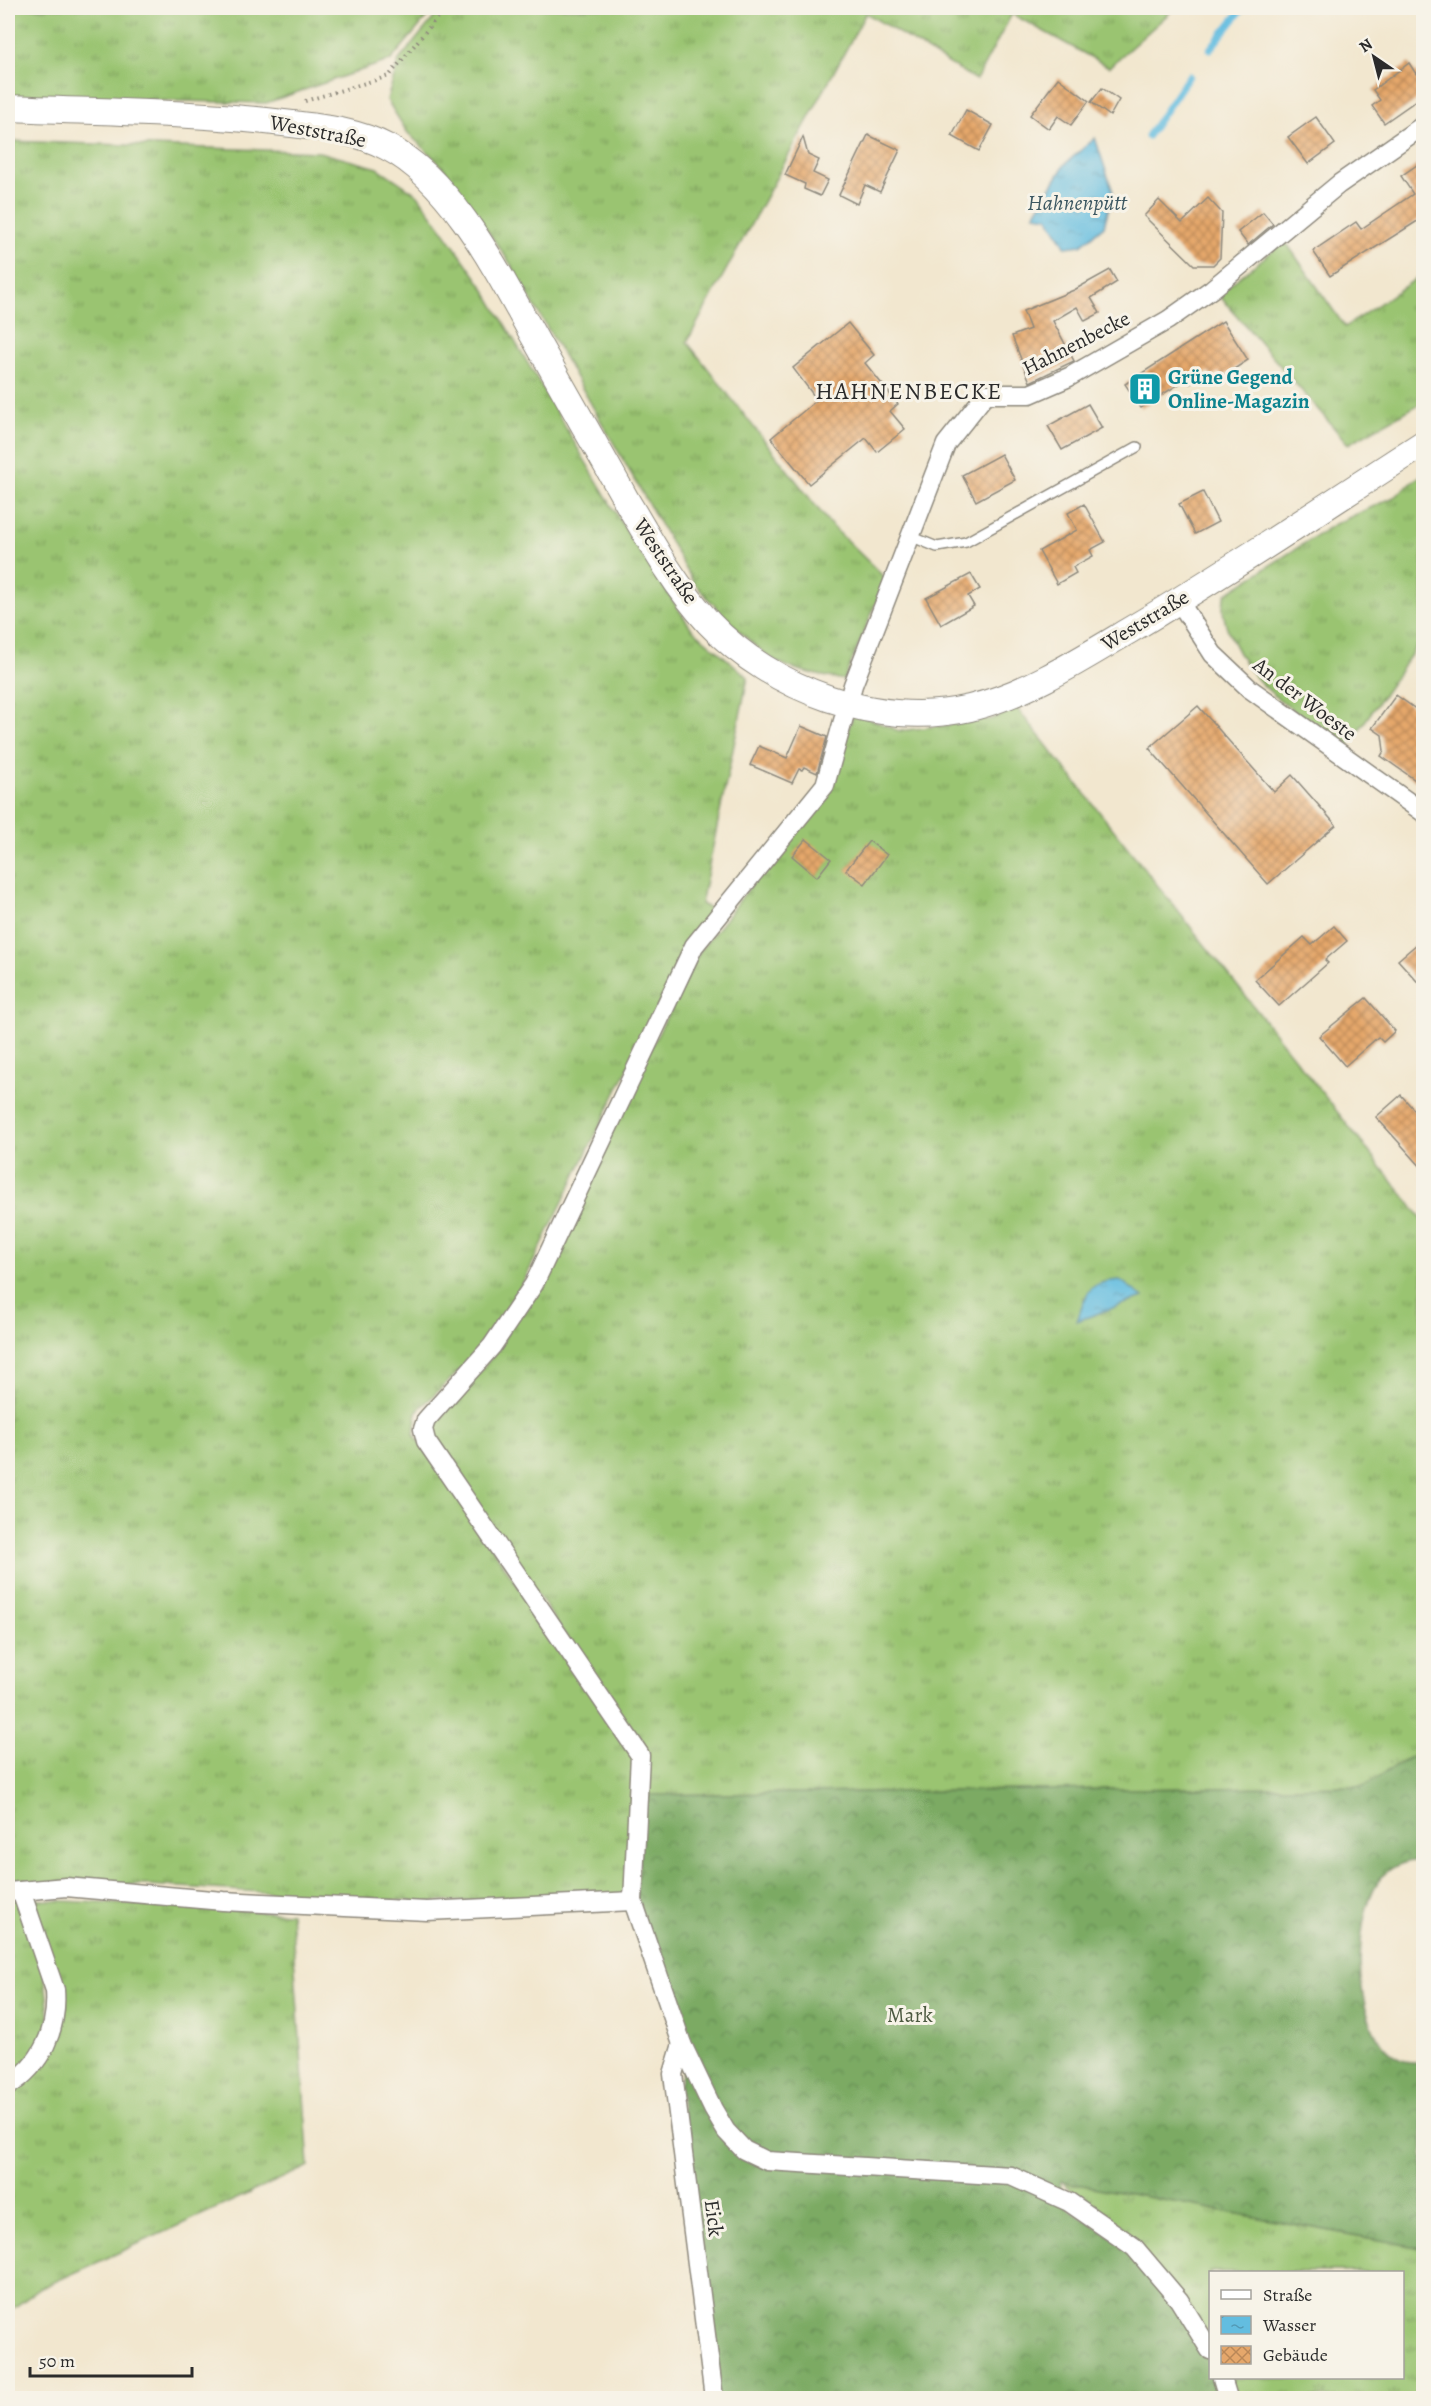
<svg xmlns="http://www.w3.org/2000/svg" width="1431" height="2406" font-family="Alegreya,serif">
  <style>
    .grass { fill: url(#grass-tufts); stroke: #62784e; stroke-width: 1.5 }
    .forest { fill: url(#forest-crowns); stroke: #536a47; stroke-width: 1.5 }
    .water { fill: url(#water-ripples); stroke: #477486; stroke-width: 1.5 }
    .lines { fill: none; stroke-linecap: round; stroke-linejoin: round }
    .stream { stroke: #63bde0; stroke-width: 7 }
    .building { fill: url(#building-cross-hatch) }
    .lane-casing { stroke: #8e897d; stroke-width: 12 }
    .street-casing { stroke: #8e897d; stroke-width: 21 }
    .secondary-casing { stroke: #8e897d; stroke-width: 28 }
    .path { stroke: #8e897d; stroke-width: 4; stroke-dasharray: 1.5 4.5; stroke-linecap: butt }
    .lane { stroke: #fff; stroke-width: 9 }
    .street { stroke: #fff; stroke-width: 18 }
    .secondary { stroke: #fff; stroke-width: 26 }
    .labels { text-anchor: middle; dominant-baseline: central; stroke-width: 6; stroke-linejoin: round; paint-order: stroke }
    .street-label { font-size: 21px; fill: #2b2b2b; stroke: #f7f3e8 }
    .culture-label { font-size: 21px; font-weight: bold; fill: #0d838f; stroke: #f7f3e8; text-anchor: start }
    .park-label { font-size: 21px; fill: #4c5940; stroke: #f7f3e8 }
    .water-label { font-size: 22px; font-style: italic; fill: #3c5761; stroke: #f7f3e8 }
    .quarter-label { font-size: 24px; letter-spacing: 1.5px; fill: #2b2b2b; stroke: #f7f3e8 }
  </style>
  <defs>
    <pattern id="grass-tufts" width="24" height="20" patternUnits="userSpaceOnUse" patternTransform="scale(1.5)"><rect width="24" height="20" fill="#9ac471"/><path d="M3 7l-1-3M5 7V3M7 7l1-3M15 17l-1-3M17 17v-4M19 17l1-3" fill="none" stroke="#7e9f5d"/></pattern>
    <pattern id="forest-crowns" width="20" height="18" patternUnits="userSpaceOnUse" patternTransform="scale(1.5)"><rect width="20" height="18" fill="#7baa63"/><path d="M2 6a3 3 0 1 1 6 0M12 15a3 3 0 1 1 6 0" fill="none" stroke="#658b52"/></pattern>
    <pattern id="water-ripples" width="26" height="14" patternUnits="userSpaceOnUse" patternTransform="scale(1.5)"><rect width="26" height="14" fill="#63bde0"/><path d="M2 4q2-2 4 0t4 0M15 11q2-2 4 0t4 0" fill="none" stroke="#529ab6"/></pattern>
    <pattern id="building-cross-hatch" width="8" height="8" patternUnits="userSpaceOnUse" patternTransform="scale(1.5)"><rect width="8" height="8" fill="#e5a76b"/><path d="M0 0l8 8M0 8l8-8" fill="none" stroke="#ba8858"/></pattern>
  </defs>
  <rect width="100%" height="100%" fill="#f7f3e8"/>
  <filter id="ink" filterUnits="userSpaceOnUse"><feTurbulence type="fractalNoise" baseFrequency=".0167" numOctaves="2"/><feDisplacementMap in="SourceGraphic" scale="12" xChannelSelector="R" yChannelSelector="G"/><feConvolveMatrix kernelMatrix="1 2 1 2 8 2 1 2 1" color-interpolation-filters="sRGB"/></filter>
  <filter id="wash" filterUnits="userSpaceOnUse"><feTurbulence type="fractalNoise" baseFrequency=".008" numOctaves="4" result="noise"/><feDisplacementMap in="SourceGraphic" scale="24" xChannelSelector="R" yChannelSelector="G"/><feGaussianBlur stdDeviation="1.35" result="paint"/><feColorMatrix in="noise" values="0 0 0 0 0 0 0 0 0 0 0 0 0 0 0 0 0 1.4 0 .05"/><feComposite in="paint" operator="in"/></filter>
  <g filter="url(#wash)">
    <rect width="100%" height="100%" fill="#f2e7cf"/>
    <g class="grass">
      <polygon points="8,8 435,8 391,60 266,103 8,97"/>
      <path d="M442,8H1175L1109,67L1012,14L976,80L866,13L687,342L830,524L886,579L844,680C822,676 798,672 778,662C753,649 713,604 694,583L510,263L444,168L407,132L387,100L399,60Z"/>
      <polygon points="8,141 319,152 378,168 418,195 483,287 634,544 692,629 748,677 701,904 717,912 688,945 525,1279 487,1345 417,1411 414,1434 635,1757 630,1898 425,1902 148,1885 8,1883"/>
      <polygon points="1285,241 1345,327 1423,274 1423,402 1348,444 1218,294"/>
      <path d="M1423,474V650L1417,646L1346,749C1320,729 1283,706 1261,683C1244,666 1212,615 1227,593L1333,525L1394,497Z"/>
      <polygon points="1017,708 1423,1220 1423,1749 1364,1786 645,1795 646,1754 428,1433 498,1350 700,951 829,786 854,713 899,731 992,719"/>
      <polygon points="18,1898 43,1964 50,2022 23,2071 8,2081 8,1899"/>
      <polygon points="25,1899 291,1913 309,2166 41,2288 8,2312 8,2089 61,2024"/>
      <polygon points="1061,2181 1423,2248 1423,2398 1233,2398 1228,2378 1402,2378 1402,2272 1210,2272 1210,2340 1137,2244"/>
    </g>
    <path class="forest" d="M1423,1749V1860C1406,1861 1390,1865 1379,1880C1351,1920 1350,2042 1405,2061C1410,2062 1418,2062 1423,2063V2248L1060,2181L1064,2205L1127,2247L1174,2301L1210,2363V2378H1215L1221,2398H717L679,2085L689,2049L636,1900L645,1795L1364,1786Z"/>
    <g class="water">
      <polygon points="1095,138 1113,192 1104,226 1081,245 1066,247 1048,217 1034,215 1065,164"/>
      <path d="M1120,1280L1143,1297L1077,1321C1087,1293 1086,1282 1120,1280Z"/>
    </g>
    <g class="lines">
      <g class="stream">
        <polyline points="1210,49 1243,8"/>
        <polyline points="1148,136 1189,76"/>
      </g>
    </g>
    <g id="blocks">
      <g class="building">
        <polygon points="1409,63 1416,74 1424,69 1424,95 1384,123 1372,106 1380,100 1373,90"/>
        <polygon points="1058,78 1089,101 1071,125 1058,116 1049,129 1030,115"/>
        <polygon points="1102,88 1119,100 1110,116 1091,102"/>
        <polygon points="966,110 993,125 979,151 952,136"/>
        <polygon points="1316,117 1335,144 1308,164 1288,137"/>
        <polygon points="868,135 900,150 880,192 865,185 857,204 839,195"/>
        <polygon points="803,137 808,155 819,160 813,173 828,180 820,196 804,189 805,184 785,175"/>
        <polygon points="1417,165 1424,175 1424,217 1330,276 1313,251 1356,222 1361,229 1413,194 1401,176"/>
        <polygon points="1208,198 1222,213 1220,258 1213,265 1194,265 1144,216 1159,200 1182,223"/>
        <polygon points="1263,212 1273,224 1248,245 1238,232"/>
        <polygon points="1110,270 1117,282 1091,298 1100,313 1085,321 1077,307 1053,321 1074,361 1030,382 1012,336 1030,329 1023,311 1074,290"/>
        <polygon points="1223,321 1248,360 1222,377 1219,372 1212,377 1209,372 1190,384 1187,379 1141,408 1125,384"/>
        <polygon points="848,323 874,355 865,363 898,404 890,411 905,429 877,452 866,438 809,484 771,438 817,400 793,368"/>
        <polygon points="1088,404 1102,428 1062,450 1048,426"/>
        <polygon points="1001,454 1015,480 976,501 962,475"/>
        <polygon points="1203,492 1218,522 1195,534 1179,504"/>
        <polygon points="1084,504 1105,542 1090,550 1093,556 1073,567 1076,573 1057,584 1039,551 1077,530 1068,513"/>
        <polygon points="971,574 980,589 968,596 974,606 941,625 926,598"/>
        <polygon points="1396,695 1424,715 1424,786 1381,756 1384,751 1382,735 1372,728"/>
        <polygon points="1198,706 1274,792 1292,775 1336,825 1268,884 1149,748"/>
        <polygon points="801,726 827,737 817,773 804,767 802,770 799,769 792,783 750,765 759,746 787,758"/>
        <polygon points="806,839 831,859 817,877 792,856"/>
        <polygon points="869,841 887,855 865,884 846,870"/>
        <polygon points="1334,926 1347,941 1325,960 1328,963 1279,1006 1255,980 1304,937 1312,945"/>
        <polygon points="1424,938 1424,989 1398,960"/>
        <polygon points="1366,998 1395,1031 1383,1042 1378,1037 1345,1066 1319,1036"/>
        <polygon points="1401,1095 1424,1121 1424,1170 1376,1117"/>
      </g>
    </g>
  </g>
  <g filter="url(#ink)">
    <use href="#blocks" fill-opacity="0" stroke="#8e897d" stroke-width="1.5"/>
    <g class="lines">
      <g class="lane-casing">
        <polyline id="lane" points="910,536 937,547 966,542 1137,447"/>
      </g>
      <g class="street-casing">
        <g id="street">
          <polyline points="1179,601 1213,654 1250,689 1424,813"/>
          <polyline points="8,1892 66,1887 223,1901 427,1911 633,1901"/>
          <polyline points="682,2044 673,2074 714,2398"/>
          <path d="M8,2086C42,2065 58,2029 55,1990L21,1891"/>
          <polyline points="1210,2350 1179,2300 1134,2247 1069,2202 1011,2176 767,2161 744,2150 726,2131 713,2109 682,2044 633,1901 640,1755 426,1441 423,1429 426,1420 492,1346 534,1284 694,946 825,785 853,685 946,444 986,394 1030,394 1069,377 1168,320 1212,289 1339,184 1424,125"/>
          <polyline points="1222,2378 1228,2398"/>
        </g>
      </g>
      <g class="secondary-casing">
        <path id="secondary" d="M8,108C102,112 198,112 292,124C325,128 357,131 387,147C458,183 507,291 546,358C572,405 599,451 625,498C650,541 675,586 709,623C772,690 879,729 970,708C1027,694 1080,660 1130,630C1230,571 1326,506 1424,443"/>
      </g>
      <polyline class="path" points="305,101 389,76 445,8"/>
      <use href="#lane" class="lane"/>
      <use href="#street" class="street"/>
      <use href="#secondary" class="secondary"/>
    </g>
  </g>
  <defs>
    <g id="building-square" transform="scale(1.725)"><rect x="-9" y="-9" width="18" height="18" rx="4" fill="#0f9aa8" stroke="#f7f3e8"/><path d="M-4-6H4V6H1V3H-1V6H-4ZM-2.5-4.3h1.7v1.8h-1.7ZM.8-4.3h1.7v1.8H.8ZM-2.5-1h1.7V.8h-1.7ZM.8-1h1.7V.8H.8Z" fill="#fff"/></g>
  </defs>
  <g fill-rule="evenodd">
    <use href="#building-square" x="1145" y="389"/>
  </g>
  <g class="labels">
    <g class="street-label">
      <text transform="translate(318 131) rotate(11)">Weststraße</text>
      <text transform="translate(1076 343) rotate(-27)">Hahnenbecke</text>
      <text transform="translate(666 561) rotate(56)">Weststraße</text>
      <text transform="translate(1145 620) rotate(-31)">Weststraße</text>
      <text transform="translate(1305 699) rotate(37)">An der Woeste</text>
      <text transform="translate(714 2218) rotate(83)">Eick</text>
    </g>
    <g class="culture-label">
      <text x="1168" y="377">Grüne Gegend<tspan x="1168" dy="24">Online-Magazin</tspan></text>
    </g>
    <g class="park-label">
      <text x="910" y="2015">Mark</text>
    </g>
    <g class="water-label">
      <text x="1077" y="203">Hahnenpütt</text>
    </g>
    <g class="quarter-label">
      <text x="909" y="391">HAHNENBECKE</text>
    </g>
  </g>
  <rect width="1431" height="2406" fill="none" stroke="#f7f3e8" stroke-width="30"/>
  <rect x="1209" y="2271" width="195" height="108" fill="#f7f3e8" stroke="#a5a39c" stroke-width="1.5"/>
  <rect x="1221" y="2290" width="30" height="9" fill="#ffffff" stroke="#a5a39c" stroke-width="1.5"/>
  <text x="1263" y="2301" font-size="18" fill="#2b2b2b">Straße</text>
  <rect x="1221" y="2316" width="30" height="18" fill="url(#water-ripples)" stroke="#a5a39c" stroke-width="1.5"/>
  <text x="1263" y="2331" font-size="18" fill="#2b2b2b">Wasser</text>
  <rect x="1221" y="2346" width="30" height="18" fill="url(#building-cross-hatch)" stroke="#a5a39c" stroke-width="1.5"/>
  <text x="1263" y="2361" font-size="18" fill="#2b2b2b">Gebäude</text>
  <g transform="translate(1374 57) rotate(325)" stroke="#f7f3e8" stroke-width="4.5" paint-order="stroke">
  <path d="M0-4.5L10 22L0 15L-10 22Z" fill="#2b2b2b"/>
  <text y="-9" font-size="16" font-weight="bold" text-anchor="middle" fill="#2b2b2b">N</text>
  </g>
  <path d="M30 2367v9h162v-9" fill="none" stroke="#2b2b2b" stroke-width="3"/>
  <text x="39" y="2367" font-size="18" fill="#2b2b2b" stroke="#f7f3e8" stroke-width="4.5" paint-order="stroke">50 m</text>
</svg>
